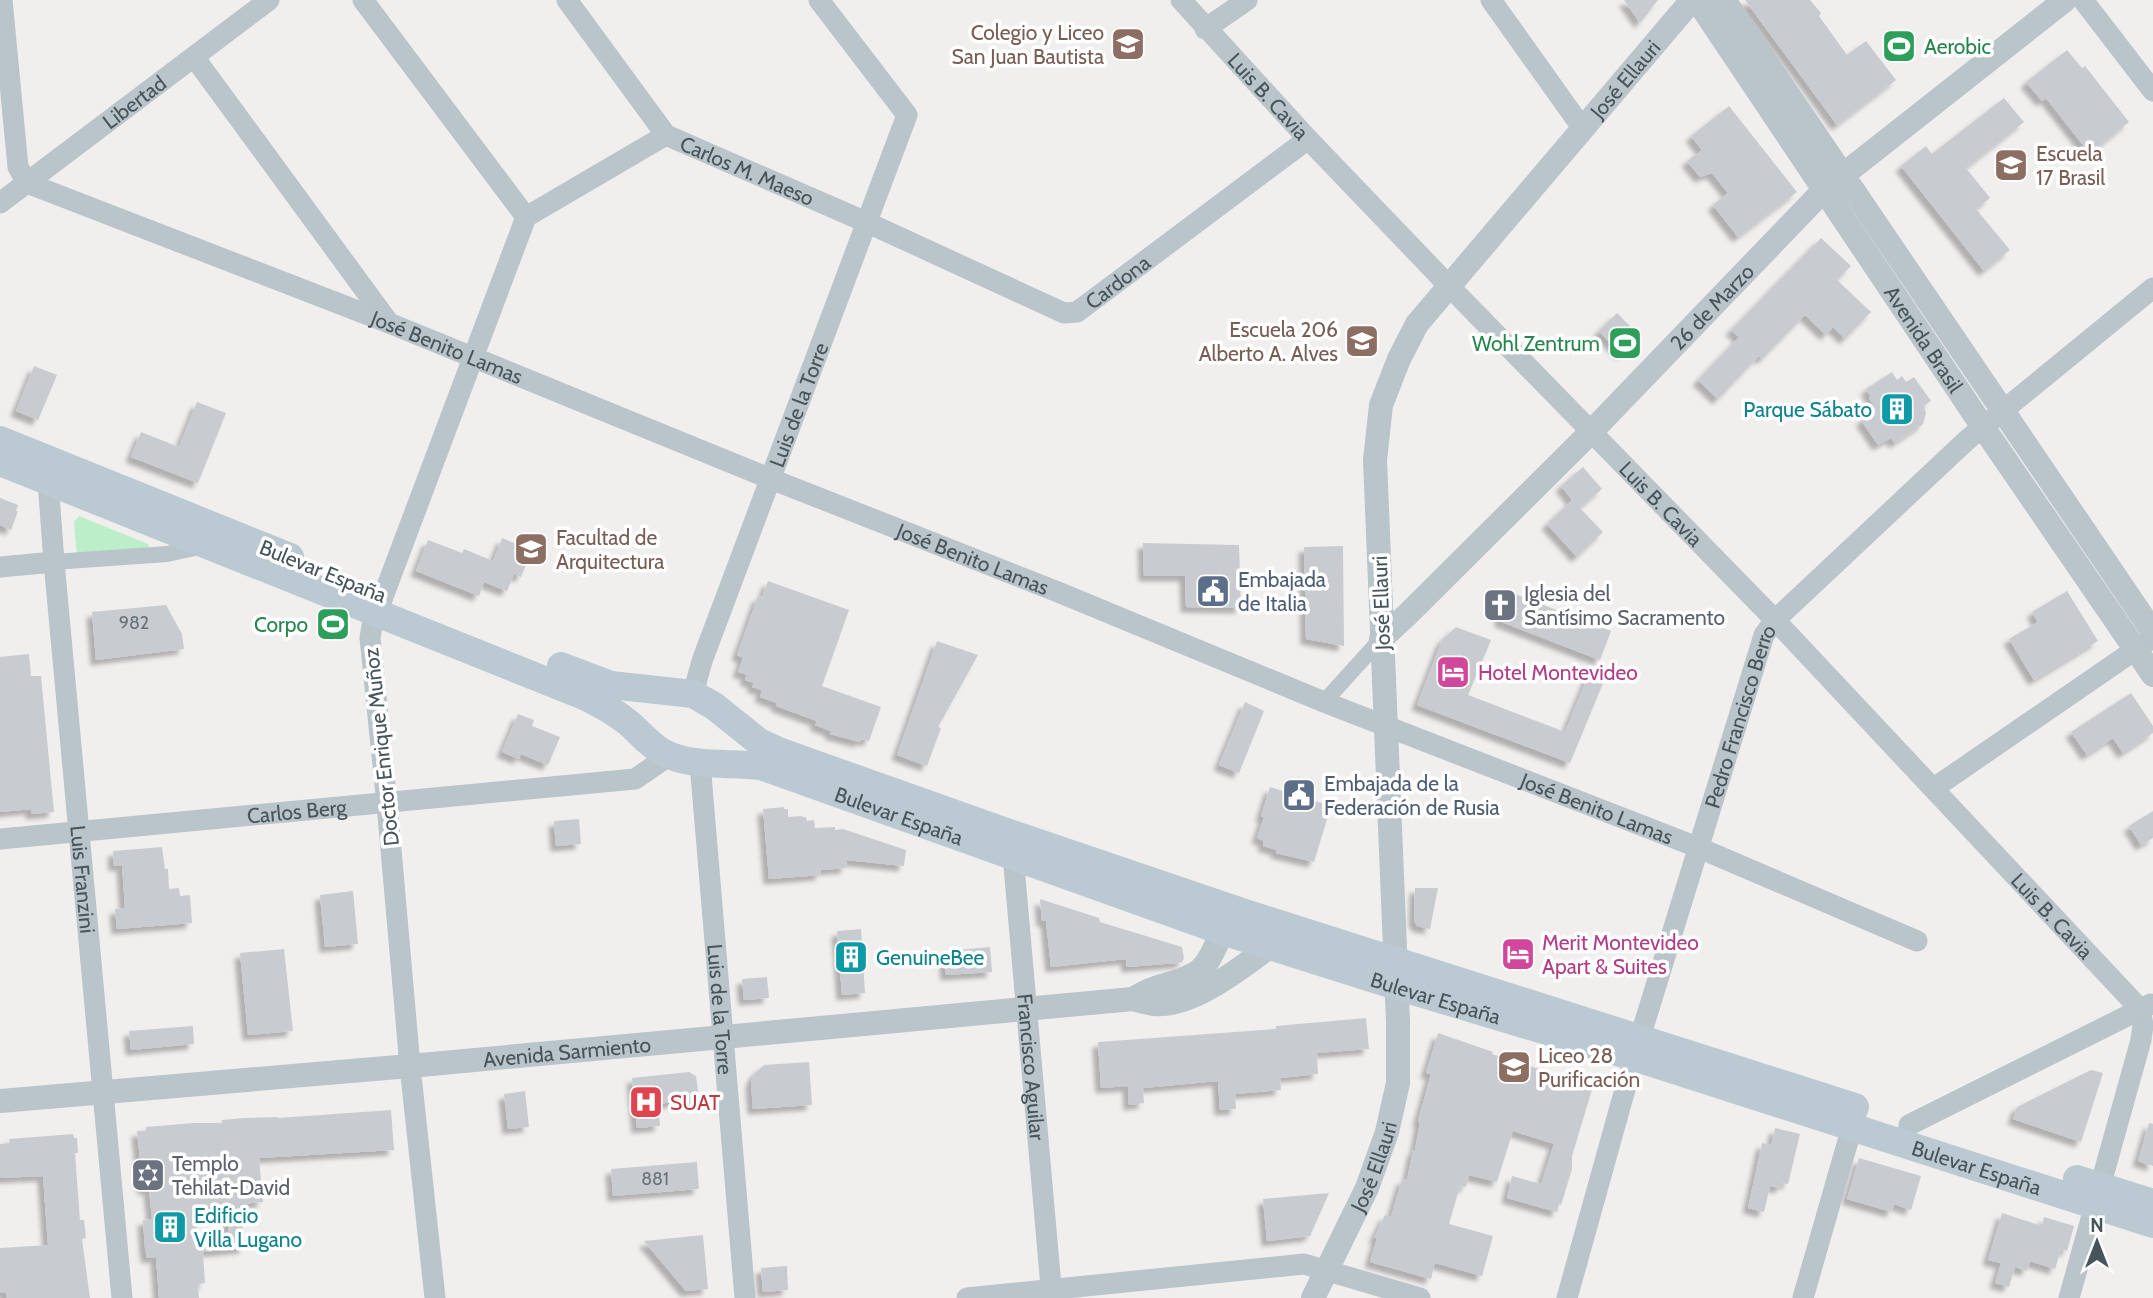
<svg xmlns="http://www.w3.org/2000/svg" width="2153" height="1298" font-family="Cabin,sans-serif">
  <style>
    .green { fill: #bceeca }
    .building { fill: #c8ccd1; fill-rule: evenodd; filter: url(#shadow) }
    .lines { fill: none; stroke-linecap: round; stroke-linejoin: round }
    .pedestrian { stroke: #b9c4cb; stroke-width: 16 }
    .minor { stroke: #b9c4cb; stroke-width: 21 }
    .tertiary { stroke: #b9c4cb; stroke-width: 24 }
    .secondary { stroke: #bbc9d2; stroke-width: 28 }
    .labels { text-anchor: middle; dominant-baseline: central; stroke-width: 7; stroke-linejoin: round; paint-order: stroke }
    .number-label { font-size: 18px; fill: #667278 }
    .education-label { font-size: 21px; fill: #785e54; stroke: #fff; text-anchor: start }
    .leisure-label { font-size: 21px; fill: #27864d; stroke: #fff; text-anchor: end }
    .street-label { font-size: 21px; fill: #46545b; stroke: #fff }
    .culture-label { font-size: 21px; fill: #0d838f; stroke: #fff; text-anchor: start }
    .service-label { font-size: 21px; fill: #4e5e75; stroke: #fff; text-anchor: start }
    .worship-label { font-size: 21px; fill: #5b616d; stroke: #fff; text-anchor: start }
    .hotel-label { font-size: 21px; fill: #b23c85; stroke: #fff; text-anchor: start }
    .health-label { font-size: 21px; fill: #be3a42; stroke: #fff; text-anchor: start }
  </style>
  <defs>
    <filter id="shadow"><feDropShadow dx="-5.5" dy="5.5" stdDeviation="2" flood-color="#0004"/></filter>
  </defs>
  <rect width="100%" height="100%" fill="#f1eeee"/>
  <polygon class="green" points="79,516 148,544 149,547 148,549 77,557 74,522"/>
  <g class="building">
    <polygon points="1624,0 1658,0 1640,23"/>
    <polygon points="1745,0 1810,0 1821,13 1819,16 1847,55 1866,41 1896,80 1837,125"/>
    <polygon points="2067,50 2082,68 2085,66 2129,122 2090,154 2046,98 2042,101 2026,82"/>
    <polygon points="2004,98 2024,122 1966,168 1990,198 1976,209 2010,250 1984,271 1901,166 1926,146 1932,154"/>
    <polygon points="1729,106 1797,192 1738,237 1713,205 1728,193 1712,173 1700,177 1687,161 1702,150 1691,136"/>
    <polygon points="1821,238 1851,266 1837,280 1871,312 1845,339 1833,327 1826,335 1805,315 1762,359 1759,356 1718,399 1698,380 1739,337 1731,330"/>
    <polygon points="1617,313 1640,336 1621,354 1599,331"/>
    <polygon points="34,366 57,375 38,420 16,411"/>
    <polygon points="1892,372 1897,380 1902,376 1906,382 1914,377 1931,401 1924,406 1926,413 1923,424 1895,443 1891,438 1878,445 1861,420 1868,416 1866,413 1875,407 1869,398 1871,397 1866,389"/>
    <polygon points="197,402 226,413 198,483 131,457 141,432 179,447"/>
    <polygon points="1583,467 1602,489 1580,508 1603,532 1577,557 1547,524 1572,500 1561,486"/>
    <polygon points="0,498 18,505 16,511 18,511 11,530 0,525"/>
    <polygon points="502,538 519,545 521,542 533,547 521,577 514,574 507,591 484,582 479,596 416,571 428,540 462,553 464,549 493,561"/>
    <polygon points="1143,543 1239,545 1241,608 1186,607 1185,576 1144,576"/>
    <polygon points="1343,546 1344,646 1306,639 1304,547"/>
    <polygon points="768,581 849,610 822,686 881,707 869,741 861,739 860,742 830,734 831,731 815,725 817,721 776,706 777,703 760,697 762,690 752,687 754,683 745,680 747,675 738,672 743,658 737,655 758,596 762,597"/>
    <polygon points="2067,591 2098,641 2034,680 2009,639 2038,622 2032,612"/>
    <polygon points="1510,592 1611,631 1600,660 1499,621"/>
    <polygon points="166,605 182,634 184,649 96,660 92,612"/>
    <polygon points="1456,627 1491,640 1468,695 1565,732 1591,669 1606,676 1570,763 1417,705 1442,640"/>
    <polygon points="937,641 978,655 938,727 941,728 927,766 897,755"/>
    <polygon points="29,654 31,676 41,676 54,812 31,814 31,809 0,812 0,657"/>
    <polygon points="2131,693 2153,726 2153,733 2123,753 2113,738 2087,755 2071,732"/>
    <polygon points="1245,702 1264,711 1239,773 1219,765"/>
    <polygon points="518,714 534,720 532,726 560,737 548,765 521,754 519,759 502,752"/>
    <polygon points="1270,787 1331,806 1314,862 1276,853 1277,850 1263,846 1264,841 1257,838 1264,817 1261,816"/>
    <polygon points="784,807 784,809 788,809 788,817 802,816 802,817 806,817 807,821 814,820 815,828 835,827 835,830 843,829 906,850 904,866 846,860 847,868 821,870 821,875 769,879 763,809"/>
    <polygon points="2153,811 2153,838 2141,845 2129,826"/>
    <polygon points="579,819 581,844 556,846 554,821"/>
    <polygon points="162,847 165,869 168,869 169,889 179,888 180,896 190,895 192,923 117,929 115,909 125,908 122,865 114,866 113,851"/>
    <polygon points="1415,888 1438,888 1430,929 1417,926 1414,920"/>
    <polygon points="353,891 358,944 325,947 320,895"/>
    <polygon points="1040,899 1099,918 1100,922 1182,947 1184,958 1182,962 1177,963 1127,967 1126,959 1051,967 1046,921 1042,921"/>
    <polygon points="861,929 865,993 842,995 837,931"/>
    <polygon points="990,947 992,972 946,975 944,951"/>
    <polygon points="284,949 293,1031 248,1035 240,953"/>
    <polygon points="767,977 769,998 744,1000 742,979"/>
    <polygon points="1366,1018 1369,1049 1317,1053 1318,1074 1280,1078 1281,1090 1235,1094 1236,1109 1220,1110 1218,1081 1143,1088 1144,1103 1129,1105 1128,1086 1101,1088 1098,1042 1276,1029 1276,1026"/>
    <polygon points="193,1026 194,1044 131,1050 129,1031"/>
    <polygon points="1438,1033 1493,1052 1492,1054 1567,1078 1580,1078 1594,1083 1572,1156 1572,1169 1561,1205 1559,1204 1557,1212 1507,1198 1512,1176 1541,1184 1554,1144 1513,1131 1497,1182 1469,1175 1466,1187 1460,1186 1449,1224 1493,1236 1482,1276 1435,1263 1431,1279 1370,1262 1377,1238 1374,1238 1385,1215 1391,1217 1402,1179 1407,1180 1413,1150 1415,1150 1420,1122 1418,1121 1431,1074 1426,1073"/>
    <polygon points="809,1062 812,1105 753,1109 751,1082 755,1073 764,1065"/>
    <polygon points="2091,1070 2103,1073 2081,1142 2013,1119 2017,1107"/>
    <polygon points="689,1072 696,1076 699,1099 658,1104 660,1126 637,1128 632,1078"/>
    <polygon points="525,1091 529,1127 508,1129 504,1094"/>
    <path d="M391,1110L394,1150L259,1158L263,1202L240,1204L245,1248L203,1252L205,1283L198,1284L199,1298H159L156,1257L147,1258L145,1248L143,1220L152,1219L149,1189H143L137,1131H146V1127L193,1123H222V1120L244,1118L278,1117V1118ZM226,1205L229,1236L198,1239L195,1209Z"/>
    <polygon points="2149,1123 2153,1124 2153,1166 2138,1161"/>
    <polygon points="1775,1128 1800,1134 1788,1184 1782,1183 1781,1188 1770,1186 1764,1212 1748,1208 1762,1143 1771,1145"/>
    <polygon points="73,1134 74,1138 77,1138 78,1153 75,1153 80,1220 84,1220 86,1238 82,1239 90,1298 7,1298 6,1292 0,1293 0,1248 48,1245 43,1176 0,1178 0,1144 10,1143 9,1139"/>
    <polygon points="1859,1158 1921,1176 1911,1210 1894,1204 1892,1212 1847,1199"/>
    <polygon points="697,1162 699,1189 613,1196 611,1169"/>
    <polygon points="1329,1193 1310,1236 1267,1241 1263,1199"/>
    <polygon points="2002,1213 2042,1226 2044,1217 2074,1226 2067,1251 2061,1249 2055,1269 2030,1261 2027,1271 2015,1267 2009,1287 1995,1283 2001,1263 1988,1260"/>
    <polygon points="703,1235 708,1289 686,1291 644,1241"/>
    <polygon points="787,1266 788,1290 763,1292 761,1268"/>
  </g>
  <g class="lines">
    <g class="pedestrian">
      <polyline points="54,562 167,554 204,546"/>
      <polyline points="1324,702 1381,639"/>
    </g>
    <g class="minor">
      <path id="s1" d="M2,0L18,167L27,183L389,323L771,479L1058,592L1324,702L1697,847L1917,941"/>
      <polyline points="363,0 526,217"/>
      <path id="s2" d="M567,0L666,135L866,222L1064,313L1077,312L1308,139"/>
      <path id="s3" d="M1181,0L1308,139L1449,286L1775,620L2140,1009L2143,1025L2141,1040L2069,1298"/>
      <polyline points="1491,0 1583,129"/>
      <polyline points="2083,0 2153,91"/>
      <polyline points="1205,29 1247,0"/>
      <polyline points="194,57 389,323"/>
      <path id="s4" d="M0,203L269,0"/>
      <path id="s5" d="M53,471L48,481L54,562L122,1298"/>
      <polyline points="0,567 54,562"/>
      <path id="s6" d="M693,694L702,661L907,115L819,0"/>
      <path id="s7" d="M700,763L745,1298"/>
      <polyline points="1934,788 2148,641"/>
      <path id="s8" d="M0,839L635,779L670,755"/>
      <path id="s9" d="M1016,844L1013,855L1052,1298"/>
      <polyline points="1909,1125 2151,1004"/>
      <polyline points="435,1298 410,1066 387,804 370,638 372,626 526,217 666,135"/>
      <polyline points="967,1298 1304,1264 1420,1298"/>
      <path id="s10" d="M1567,1298L1634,1057L1764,635L1775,620L1967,440L2153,288"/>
      <polyline points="1803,1298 1856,1113"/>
    </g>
    <g class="tertiary">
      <path id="s11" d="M1697,0L1983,427L2153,675"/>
      <polyline points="1724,0 2153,632"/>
      <path id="s12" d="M1381,639L1407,615L1592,431L1824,190L2065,0"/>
      <path d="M1133,999C1140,995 1146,991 1153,989C1169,983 1185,981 1199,971C1217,957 1216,929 1237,918"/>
      <path id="s13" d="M0,1101L410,1066L1133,999C1140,1001 1147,1003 1154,1004C1193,1007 1242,967 1272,945"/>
      <path id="s14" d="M1313,1298L1367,1188L1387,1132L1398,1083V1022L1375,460L1381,405L1399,359L1417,324L1692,0"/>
    </g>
    <g class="secondary">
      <polyline points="0,440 290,557"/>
      <path id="s15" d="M0,462L584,696C599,703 613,711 626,721C639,731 649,745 664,753C695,768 728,762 761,766L1222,931L1396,986L1634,1057L2153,1224"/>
      <polyline points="561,666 611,685 693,694 714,706 759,742 781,752 1018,836 1245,913 1855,1107"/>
      <polyline points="2077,1179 2153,1203"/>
    </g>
  </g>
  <defs>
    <g id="school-square" transform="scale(1.75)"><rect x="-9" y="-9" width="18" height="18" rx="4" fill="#8d6e63" stroke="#fff"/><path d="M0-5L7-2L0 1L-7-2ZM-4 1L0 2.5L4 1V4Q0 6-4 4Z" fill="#fff"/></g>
    <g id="stadium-square" transform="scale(1.75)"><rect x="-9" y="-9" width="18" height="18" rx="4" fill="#2e9e5b" stroke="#fff"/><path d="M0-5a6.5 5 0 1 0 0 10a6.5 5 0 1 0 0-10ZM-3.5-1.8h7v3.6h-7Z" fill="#fff"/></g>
    <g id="building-square" transform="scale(1.75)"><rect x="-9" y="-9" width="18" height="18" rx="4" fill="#0f9aa8" stroke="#fff"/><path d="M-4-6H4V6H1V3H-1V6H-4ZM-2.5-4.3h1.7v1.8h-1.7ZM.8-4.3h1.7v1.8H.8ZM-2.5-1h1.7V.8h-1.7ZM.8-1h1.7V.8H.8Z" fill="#fff"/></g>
    <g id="university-square" transform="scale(1.75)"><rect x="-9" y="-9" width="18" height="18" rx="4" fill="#8d6e63" stroke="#fff"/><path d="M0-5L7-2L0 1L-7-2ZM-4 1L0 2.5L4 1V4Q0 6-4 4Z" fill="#fff"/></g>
    <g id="civic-square" transform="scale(1.75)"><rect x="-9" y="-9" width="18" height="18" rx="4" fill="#5c6f8a" stroke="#fff"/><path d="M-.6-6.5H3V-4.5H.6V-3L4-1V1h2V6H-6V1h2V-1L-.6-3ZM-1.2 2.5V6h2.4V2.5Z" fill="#fff"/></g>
    <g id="church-square" transform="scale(1.75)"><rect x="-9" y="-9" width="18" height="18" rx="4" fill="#6b7280" stroke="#fff"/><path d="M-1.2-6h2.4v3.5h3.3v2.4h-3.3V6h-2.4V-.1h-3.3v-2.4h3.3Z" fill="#fff"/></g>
    <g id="hotel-square" transform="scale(1.75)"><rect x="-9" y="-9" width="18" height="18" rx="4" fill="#d1479c" stroke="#fff"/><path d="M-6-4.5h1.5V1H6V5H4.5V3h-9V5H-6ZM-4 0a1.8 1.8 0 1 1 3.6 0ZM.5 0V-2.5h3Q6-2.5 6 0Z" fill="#fff"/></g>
    <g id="hospital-square" transform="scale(1.75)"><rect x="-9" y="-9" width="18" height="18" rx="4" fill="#e0444e" stroke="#fff"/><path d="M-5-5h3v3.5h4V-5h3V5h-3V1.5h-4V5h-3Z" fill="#fff"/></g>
    <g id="synagogue-square" transform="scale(1.75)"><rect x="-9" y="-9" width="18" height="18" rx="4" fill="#6b7280" stroke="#fff"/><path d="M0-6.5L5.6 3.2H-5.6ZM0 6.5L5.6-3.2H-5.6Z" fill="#fff"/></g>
  </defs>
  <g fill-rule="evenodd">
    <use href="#school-square" x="1128" y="44"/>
    <use href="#stadium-square" x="1899" y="46"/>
    <use href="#school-square" x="2011" y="165"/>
    <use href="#school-square" x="1362" y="341"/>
    <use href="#stadium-square" x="1625" y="343"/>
    <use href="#building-square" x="1897" y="409"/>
    <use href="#university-square" x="531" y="549"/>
    <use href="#civic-square" x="1213" y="591"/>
    <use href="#church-square" x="1500" y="605"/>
    <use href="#stadium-square" x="333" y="624"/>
    <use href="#hotel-square" x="1453" y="672"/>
    <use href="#civic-square" x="1299" y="795"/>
    <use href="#hotel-square" x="1518" y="954"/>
    <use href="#building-square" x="851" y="957"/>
    <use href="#school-square" x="1514" y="1067"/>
    <use href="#hospital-square" x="646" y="1102"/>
    <use href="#synagogue-square" x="148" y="1175"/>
    <use href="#building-square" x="170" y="1227"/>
  </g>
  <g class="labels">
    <g class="number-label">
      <text x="134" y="623">982</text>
      <text x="655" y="1179">881</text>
    </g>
    <g class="education-label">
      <text x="1104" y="32" text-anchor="end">Colegio y Liceo<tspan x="1104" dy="24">San Juan Bautista</tspan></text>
      <text x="2036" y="153">Escuela<tspan x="2036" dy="24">17 Brasil</tspan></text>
      <text x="1338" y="329" text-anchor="end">Escuela 206<tspan x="1338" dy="24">Alberto A. Alves</tspan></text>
      <text x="556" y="537">Facultad de<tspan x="556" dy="24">Arquitectura</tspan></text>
      <text x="1538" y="1055">Liceo 28<tspan x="1538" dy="24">Purificación</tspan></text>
    </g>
    <g class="leisure-label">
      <text x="1924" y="46" text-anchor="start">Aerobic</text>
      <text x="1600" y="343">Wohl Zentrum</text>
      <text x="308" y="624">Corpo</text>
    </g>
    <g class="street-label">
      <text stroke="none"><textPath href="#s14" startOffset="1321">José Ellauri</textPath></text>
      <text stroke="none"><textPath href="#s3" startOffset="130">Luis B. Cavia</textPath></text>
      <text stroke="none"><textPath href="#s4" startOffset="168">Libertad</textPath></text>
      <text stroke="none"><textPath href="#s2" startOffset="256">Carlos M. Maeso</textPath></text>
      <text stroke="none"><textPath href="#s2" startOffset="667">Cardona</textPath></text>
      <text stroke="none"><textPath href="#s12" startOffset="469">26 de Marzo</textPath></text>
      <text stroke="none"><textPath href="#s11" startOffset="408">Avenida Brasil</textPath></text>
      <text stroke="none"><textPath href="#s1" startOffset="637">José Benito Lamas</textPath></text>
      <text stroke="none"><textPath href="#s6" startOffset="308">Luis de la Torre</textPath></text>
      <text stroke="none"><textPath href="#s3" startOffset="696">Luis B. Cavia</textPath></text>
      <text stroke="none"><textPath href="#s1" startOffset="1204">José Benito Lamas</textPath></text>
      <text transform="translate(323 571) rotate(22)">Bulevar España</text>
      <text transform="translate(1381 603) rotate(-92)">José Ellauri</text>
      <text stroke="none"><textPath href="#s10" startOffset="607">Pedro Francisco Berro</textPath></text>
      <text transform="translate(381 747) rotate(-96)">Doctor Enrique Muñoz</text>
      <text stroke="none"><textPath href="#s1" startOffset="1876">José Benito Lamas</textPath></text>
      <text stroke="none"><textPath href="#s8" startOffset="298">Carlos Berg</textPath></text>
      <text stroke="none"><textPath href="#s15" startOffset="973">Bulevar España</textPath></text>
      <text stroke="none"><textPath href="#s5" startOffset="411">Luis Franzini</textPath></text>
      <text stroke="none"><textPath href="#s3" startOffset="1264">Luis B. Cavia</textPath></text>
      <text stroke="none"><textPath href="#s15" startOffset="1540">Bulevar España</textPath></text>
      <text stroke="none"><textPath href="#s7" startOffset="247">Luis de la Torre</textPath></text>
      <text stroke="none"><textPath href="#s13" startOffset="569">Avenida Sarmiento</textPath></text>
      <text stroke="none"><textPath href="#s9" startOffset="224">Francisco Aguilar</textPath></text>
      <text stroke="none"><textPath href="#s14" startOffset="145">José Ellauri</textPath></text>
      <text stroke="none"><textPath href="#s15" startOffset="2107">Bulevar España</textPath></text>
    </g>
    <g class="culture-label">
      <text x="1872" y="409" text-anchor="end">Parque Sábato</text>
      <text x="876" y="957">GenuineBee</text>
      <text x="194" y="1215">Edificio<tspan x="194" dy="24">Villa Lugano</tspan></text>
    </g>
    <g class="service-label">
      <text x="1238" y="579">Embajada<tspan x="1238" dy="24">de Italia</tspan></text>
      <text x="1324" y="783">Embajada de la<tspan x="1324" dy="24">Federación de Rusia</tspan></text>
    </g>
    <g class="worship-label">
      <text x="1524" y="593">Iglesia del<tspan x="1524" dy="24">Santísimo Sacramento</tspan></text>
      <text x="172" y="1163">Templo<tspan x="172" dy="24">Tehilat-David</tspan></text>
    </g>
    <g class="hotel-label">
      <text x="1478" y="672">Hotel Montevideo</text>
      <text x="1542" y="942">Merit Montevideo<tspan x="1542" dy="24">Apart &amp; Suites</tspan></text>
    </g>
    <g class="health-label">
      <text x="670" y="1102">SUAT</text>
    </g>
  </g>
  <g transform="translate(2097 1242)" stroke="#ffffff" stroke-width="5" paint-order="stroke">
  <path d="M0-5L12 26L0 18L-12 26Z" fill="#46545b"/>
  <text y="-10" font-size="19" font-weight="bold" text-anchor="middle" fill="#46545b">N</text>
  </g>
</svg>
